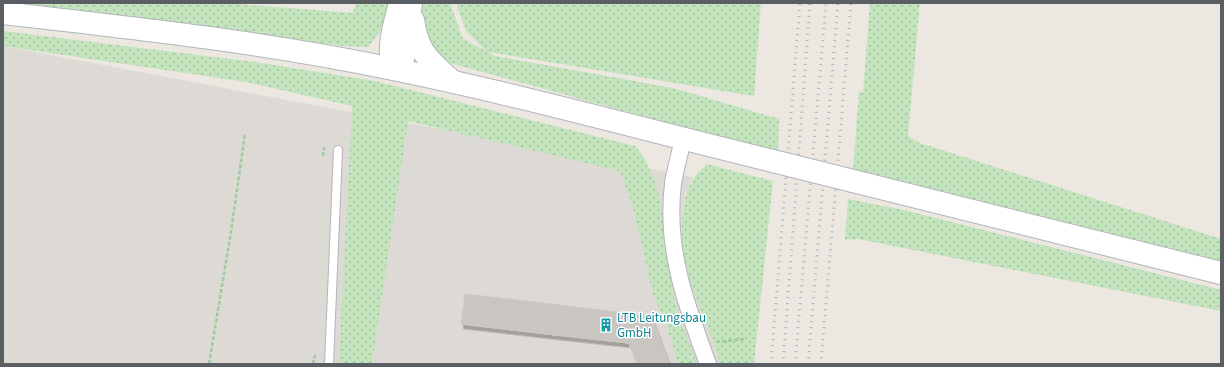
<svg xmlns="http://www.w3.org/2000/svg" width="1224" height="367" font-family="'Source Sans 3',sans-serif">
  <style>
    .industrial { fill: #dddad5 }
    .grass { fill: url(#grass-dots) }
    .building { fill: #c9c5c0; stroke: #d1c8bf; filter: url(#shadow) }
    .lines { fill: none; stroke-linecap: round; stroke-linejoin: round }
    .lane-casing { stroke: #b2b5b9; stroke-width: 10 }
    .street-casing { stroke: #b2b5b9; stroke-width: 18 }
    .secondary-casing { stroke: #b0b6b9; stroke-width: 24 }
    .path { stroke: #9bcca0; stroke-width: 2.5; stroke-dasharray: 4 2; stroke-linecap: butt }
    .lane { stroke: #fff; stroke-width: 8 }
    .street { stroke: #fff; stroke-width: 16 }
    .secondary { stroke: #fff; stroke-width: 22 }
    .rail { stroke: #b0b1b2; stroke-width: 3; stroke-dasharray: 1 5; stroke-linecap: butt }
    .secondary-bridge-casing { stroke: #b0b6b9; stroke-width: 24; stroke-linecap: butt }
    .secondary-bridge { stroke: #fff; stroke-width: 22 }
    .labels { text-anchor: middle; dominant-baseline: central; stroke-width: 3; stroke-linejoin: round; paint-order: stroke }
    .culture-label { font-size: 13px; fill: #0d838f; stroke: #fff; text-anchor: start }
  </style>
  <defs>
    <pattern id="grass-dots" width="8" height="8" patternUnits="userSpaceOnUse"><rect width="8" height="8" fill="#c4e4bd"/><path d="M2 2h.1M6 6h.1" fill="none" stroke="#a2bc9d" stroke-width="1.8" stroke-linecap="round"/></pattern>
    <filter id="shadow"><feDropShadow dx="2.5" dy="4.5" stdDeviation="0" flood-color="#0004"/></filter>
  </defs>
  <rect width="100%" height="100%" fill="#ece8e1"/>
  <polygon class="industrial" points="3,46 693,177 685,195 680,239 720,364 3,364"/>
  <g class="grass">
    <polygon points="22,3 224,3 353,13 356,3 390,3 382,29 368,47 343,46"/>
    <polygon points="421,3 450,3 463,39 486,51 466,31 456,3 761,3 754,96 489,52 495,56 673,88 779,119 778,153 439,60 420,34"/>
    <polygon points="870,3 920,3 908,136 920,143 1221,239 1221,262 853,170 859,91 863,93"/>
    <path d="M3,31L255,62L375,81L635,146C667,180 665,253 674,298C679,320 690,342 697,364H678L667,327L653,294L633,207L620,171L408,121L372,364H339L352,106L246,82L3,46Z"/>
    <path d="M707,164L773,181L754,364H720C706,310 675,271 683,212C685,192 691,177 707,164Z"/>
    <polygon points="848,199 904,210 1221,290 1221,311 858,239 845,240"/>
  </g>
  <g class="building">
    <polygon points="465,294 560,305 556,335 461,324"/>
    <polygon points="560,305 651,316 669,364 637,364 629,343 556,335"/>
  </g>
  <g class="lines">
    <g class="lane-casing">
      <polyline id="lane" points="329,364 338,150"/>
    </g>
    <g class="street-casing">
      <path id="street" d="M683,139C680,154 675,169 673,184C665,248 686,305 708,364"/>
    </g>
    <g class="secondary-casing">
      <g id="secondary">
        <path d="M400,3C395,24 386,48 394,69L401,64L403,59L411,3"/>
        <path d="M3,13C134,28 264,42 393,69C521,95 646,130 773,161"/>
        <path d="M413,20C418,53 428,59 452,81"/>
        <polyline points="853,181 1221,273"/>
      </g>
    </g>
    <g class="path">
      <polyline points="323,156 324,147"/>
      <polyline points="716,342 745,339"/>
      <polyline points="209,364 231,232 245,134"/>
      <polyline points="313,364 315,355"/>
    </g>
    <use href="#lane" class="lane"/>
    <use href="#street" class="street"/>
    <use href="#secondary" class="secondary"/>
    <g class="rail">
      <polyline points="771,364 800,3"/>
      <polyline points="783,364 810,3"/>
      <polyline points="795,364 826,3"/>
      <polyline points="808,364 838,3"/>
      <polyline points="821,364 851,3"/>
    </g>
    <g class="secondary-bridge-casing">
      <polyline id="secondary-bridge" points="773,161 853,181"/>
    </g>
    <use href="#secondary-bridge" class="secondary-bridge"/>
  </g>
  <defs>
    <g id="building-bare" transform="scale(1.08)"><path d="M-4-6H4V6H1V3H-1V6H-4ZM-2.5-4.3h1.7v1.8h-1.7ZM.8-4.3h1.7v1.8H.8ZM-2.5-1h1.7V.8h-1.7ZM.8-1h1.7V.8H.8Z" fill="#0f9aa8" stroke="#fff" stroke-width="2.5" paint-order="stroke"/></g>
  </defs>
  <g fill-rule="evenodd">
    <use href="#building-bare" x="606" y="325"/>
  </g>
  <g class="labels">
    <g class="culture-label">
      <text x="617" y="318">LTB Leitungsbau<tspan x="617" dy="15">GmbH</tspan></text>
    </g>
  </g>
  <rect width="1224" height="367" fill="none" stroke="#595f62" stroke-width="8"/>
</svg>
